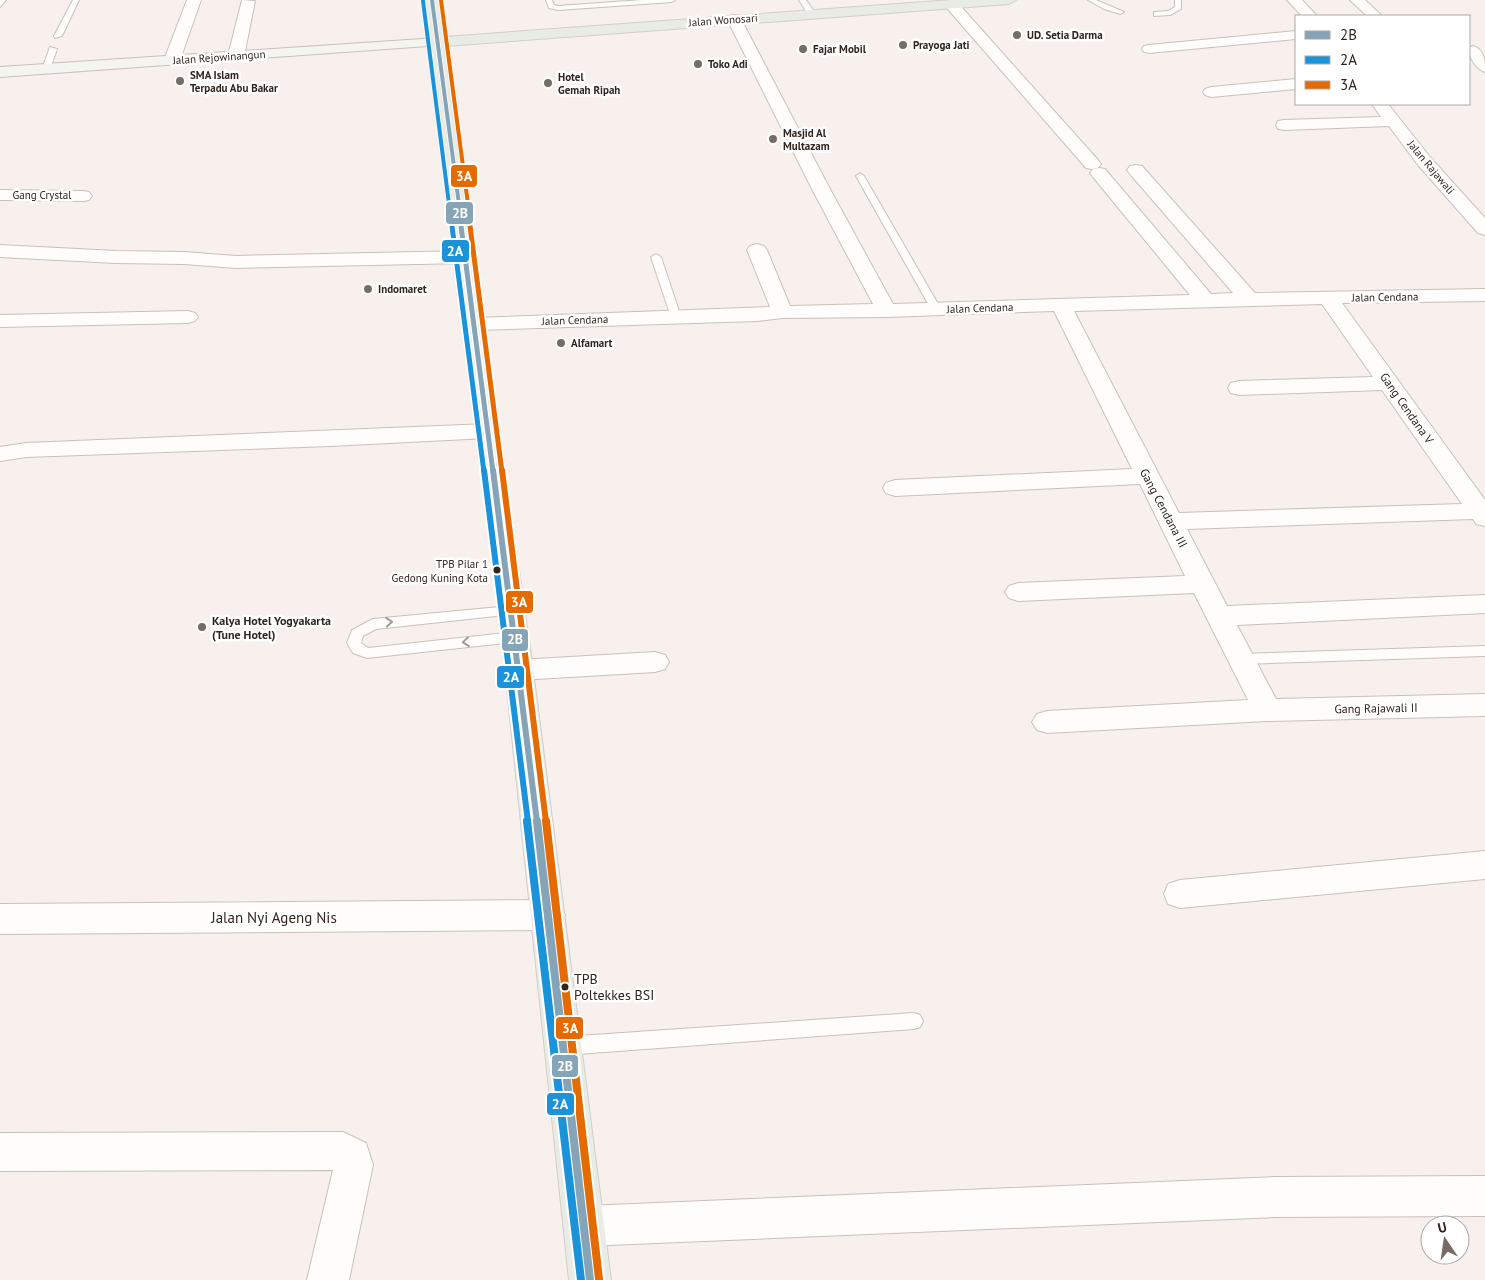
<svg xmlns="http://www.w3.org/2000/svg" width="1485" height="1280" font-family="'PT Sans',sans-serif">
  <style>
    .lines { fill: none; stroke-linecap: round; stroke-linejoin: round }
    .service-casing { stroke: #c9c0ba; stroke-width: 2 }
    .minor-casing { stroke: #c9c0ba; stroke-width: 2 }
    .secondary-casing { stroke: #c9c0ba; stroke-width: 2 }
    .primary-casing { stroke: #d3cecb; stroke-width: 2 }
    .service { fill: #fefdfc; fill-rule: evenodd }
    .minor { fill: #fefdfc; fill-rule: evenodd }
    .secondary { fill: #f4f4f1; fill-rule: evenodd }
    .primary { fill: #e9ece5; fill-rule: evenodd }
    .bus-1-far3-casing { stroke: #fff; stroke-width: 5.5 }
    .bus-1-far2-casing { stroke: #fff; stroke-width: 8 }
    .bus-1-far1-casing { stroke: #fff; stroke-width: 10 }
    .bus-1-casing { stroke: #fff; stroke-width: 12 }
    .bus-2-far3-casing { stroke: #fff; stroke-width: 5.5 }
    .bus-2-far2-casing { stroke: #fff; stroke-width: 8 }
    .bus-2-far1-casing { stroke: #fff; stroke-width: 10 }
    .bus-2-casing { stroke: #fff; stroke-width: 12 }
    .bus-3-far3-casing { stroke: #fff; stroke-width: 5.5 }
    .bus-3-far2-casing { stroke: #fff; stroke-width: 8 }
    .bus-3-far1-casing { stroke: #fff; stroke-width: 10 }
    .bus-3-casing { stroke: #fff; stroke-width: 12 }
    .bus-1-far3 { stroke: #85a4b8; stroke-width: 4 }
    .bus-1-far2 { stroke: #85a4b8; stroke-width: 5 }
    .bus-1-far1 { stroke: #85a4b8; stroke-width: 6 }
    .bus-1 { stroke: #85a4b8; stroke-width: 8 }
    .bus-2-far3 { stroke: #1a93db; stroke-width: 4 }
    .bus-2-far2 { stroke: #1a93db; stroke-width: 5 }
    .bus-2-far1 { stroke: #1a93db; stroke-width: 6 }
    .bus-2 { stroke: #1a93db; stroke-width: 8 }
    .bus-3-far3 { stroke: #e56a00; stroke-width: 4 }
    .bus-3-far2 { stroke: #e56a00; stroke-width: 5 }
    .bus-3-far1 { stroke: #e56a00; stroke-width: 6 }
    .bus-3 { stroke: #e56a00; stroke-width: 8 }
    .oneway { stroke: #a19b98 }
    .poi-dot { fill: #766b65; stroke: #fff; stroke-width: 2 }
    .bus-dot { fill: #30241d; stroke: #fff; stroke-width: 2 }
    .labels { text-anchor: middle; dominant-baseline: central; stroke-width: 5; stroke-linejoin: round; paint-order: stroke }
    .far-street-label { font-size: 11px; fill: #30241d; stroke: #fff }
    .far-poi-label { font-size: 11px; font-weight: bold; fill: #30241d; stroke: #fff; text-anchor: start }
    .bus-label { font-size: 11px; fill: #30241d; stroke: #fff; text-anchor: end }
    .street-label { font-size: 12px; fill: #30241d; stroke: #fff }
    .poi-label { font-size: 12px; font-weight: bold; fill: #30241d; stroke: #fff; text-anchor: start }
    .near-bus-label { font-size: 14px; fill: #30241d; stroke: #fff; text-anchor: start }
    .near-street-label { font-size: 15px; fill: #30241d; stroke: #fff }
    .line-badge { stroke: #fff; stroke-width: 2 }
    .badge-label { font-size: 14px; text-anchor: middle; font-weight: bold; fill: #fff }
  </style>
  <rect width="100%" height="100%" fill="#f8f0ec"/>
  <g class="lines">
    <g class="service-casing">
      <g id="service">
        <polygon points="0,0 6,0 0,7"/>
        <polygon points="73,0 79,0 62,36 55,38 54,36"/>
        <polygon points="546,0 552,0 554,5 558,6 642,0 675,0 672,2 558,10 549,8"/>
        <polygon points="799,0 806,0 816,14 815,16 809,16"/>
        <polygon points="1088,0 1096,0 1124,12 1120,14 1104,9"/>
        <polygon points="1175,0 1181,0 1181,9 1170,15 1154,16 1154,12 1168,11 1175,7"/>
        <polygon points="50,47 57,49 50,69 46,71 42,69"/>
        <polygon points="860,173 864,176 941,309 940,311 932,311 931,309 856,176"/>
        <polygon points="656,254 661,257 681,317 680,319 672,319 671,317 651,257"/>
        <polygon points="510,606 515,608 517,611 515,614 376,629 363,636 361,643 368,648 514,632 519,634 521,637 519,640 514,642 367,658 353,653 347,643 352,630 373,619"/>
        <polygon points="1485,646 1485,656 1242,664 1237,663 1235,659 1237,655 1242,654"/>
        <polygon points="914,1013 920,1015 923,1021 920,1027 914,1029 564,1055 558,1052 555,1046 558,1040 564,1037"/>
      </g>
    </g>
    <g class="minor-casing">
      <g id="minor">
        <polygon points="187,0 201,0 180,60 177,63 167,63 164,60"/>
        <polygon points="242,0 255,1 244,56 241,59 231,59 228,56"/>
        <polygon points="952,0 956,1 1098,160 1101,164 1098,168 1092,169 1086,168 946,7 944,4 946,1"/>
        <polygon points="1287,0 1302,0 1317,16 1302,16"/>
        <polygon points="1350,0 1365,0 1382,16 1367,16"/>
        <path d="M734,15L739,16L741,19L831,191L893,304L1190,295L1093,177L1090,173L1093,169L1099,168L1105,169L1211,294L1233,293L1130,174L1127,170L1130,166L1136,165L1142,166L1255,293L1485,289V301L1342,303L1485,500V526L1476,524L1473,519L1187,529L1227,606L1485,595V613L1237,625L1276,699L1485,694V716L1267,721L1047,733L1037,730L1032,722L1037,714L1047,711L1248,700L1194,593L1018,601L1009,598L1005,592L1009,586L1018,583L1185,576L1140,484L895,496L886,493L883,488L886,483L895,480L1132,469L1054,311L887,317L782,318L757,321L475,330L468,328L465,324L468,320L475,318L770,307L747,250L750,246L757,244L764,246L767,250L790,306L873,304L813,191L727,19L729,16ZM1322,304L1373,377L1239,381L1231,383L1228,388L1231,393L1239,395L1382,390L1462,504L1179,513L1074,311Z"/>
        <polygon points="1296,31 1296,39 1149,53 1144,52 1142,49 1144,46 1149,45"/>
        <path d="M1473,46C1485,50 1485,61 1485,72C1475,69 1469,57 1469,48Z"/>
        <polygon points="1296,79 1296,89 1211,97 1205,95 1203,92 1205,89 1211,87"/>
        <polygon points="1372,104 1388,104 1430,157 1485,218 1485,235 1478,233 1418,165 1389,126 1284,130 1278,129 1276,125 1278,121 1284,120 1381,117"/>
        <polygon points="0,190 83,191 89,192 92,196 89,200 83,201 0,200"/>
        <polygon points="0,245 116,251 184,252 236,256 465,251 472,253 475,257 472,261 465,263 236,268 184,264 116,263 0,257"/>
        <polygon points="188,311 195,313 198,317 195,321 188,323 0,327 0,315"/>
        <polygon points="488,424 496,426 500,431 496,436 488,438 330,446 26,457 0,461 0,447 26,443"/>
        <polygon points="655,652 665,655 669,662 665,669 655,672 519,680 509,677 505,670 509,663 519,660"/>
        <polygon points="1485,851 1485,879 1180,908 1168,904 1164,894 1168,884 1180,880"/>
        <polygon points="548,900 560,905 565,915 560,925 548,930 0,934 0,904"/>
        <polygon points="343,1132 366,1143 373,1165 349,1280 307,1280 333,1170 0,1171 0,1133"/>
        <polygon points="1485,1176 1485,1216 1275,1217 585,1246 571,1240 565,1226 571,1212 585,1206 1275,1177"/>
      </g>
    </g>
    <g class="secondary-casing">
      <polygon id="secondary" points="437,38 442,39 444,42 442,45 0,77 0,67"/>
    </g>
    <g class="primary-casing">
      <polygon id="primary" points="425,0 439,0 444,37 952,0 1016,0 1009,4 445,46 533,670 611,1280 569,1280 505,670"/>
    </g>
    <use href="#service" class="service"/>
    <use href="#minor" class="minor"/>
    <use href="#secondary" class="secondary"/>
    <use href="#primary" class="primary"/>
    <g class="bus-1-far3-casing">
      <polyline id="bus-1-far3" points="432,0 459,204"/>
    </g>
    <g class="bus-1-far2-casing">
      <polyline id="bus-1-far2" points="458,203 493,472"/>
    </g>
    <g class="bus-1-far1-casing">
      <polyline id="bus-1-far1" points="493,470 537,822"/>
    </g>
    <g class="bus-1-casing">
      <polyline id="bus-1" points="537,821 590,1280"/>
    </g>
    <g class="bus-2-far3-casing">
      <polyline id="bus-2-far3" points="423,1 449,204"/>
    </g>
    <g class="bus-2-far2-casing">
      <polyline id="bus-2-far2" points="449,203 484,472"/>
    </g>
    <g class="bus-2-far1-casing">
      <polyline id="bus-2-far1" points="484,470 528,822"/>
    </g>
    <g class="bus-2-casing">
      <polyline id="bus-2" points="527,821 581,1280"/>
    </g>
    <g class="bus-3-far3-casing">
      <polyline id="bus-3-far3" points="441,0 468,204"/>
    </g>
    <g class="bus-3-far2-casing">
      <polyline id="bus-3-far2" points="467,203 502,472"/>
    </g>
    <g class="bus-3-far1-casing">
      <polyline id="bus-3-far1" points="502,470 546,822"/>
    </g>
    <g class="bus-3-casing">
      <polyline id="bus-3" points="546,821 599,1279"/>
    </g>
    <use href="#bus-1-far3" class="bus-1-far3"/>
    <use href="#bus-1-far2" class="bus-1-far2"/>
    <use href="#bus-1-far1" class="bus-1-far1"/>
    <use href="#bus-1" class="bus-1"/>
    <use href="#bus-2-far3" class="bus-2-far3"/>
    <use href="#bus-2-far2" class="bus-2-far2"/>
    <use href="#bus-2-far1" class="bus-2-far1"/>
    <use href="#bus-2" class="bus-2"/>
    <use href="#bus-3-far3" class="bus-3-far3"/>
    <use href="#bus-3-far2" class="bus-3-far2"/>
    <use href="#bus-3-far1" class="bus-3-far1"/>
    <use href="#bus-3" class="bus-3"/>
  </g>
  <defs><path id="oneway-chevron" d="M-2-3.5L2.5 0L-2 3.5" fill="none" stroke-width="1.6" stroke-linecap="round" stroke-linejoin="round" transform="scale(1.25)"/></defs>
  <g class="oneway">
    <use href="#oneway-chevron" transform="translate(389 622) rotate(-5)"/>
    <use href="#oneway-chevron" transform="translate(466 642) rotate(174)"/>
  </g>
  <g class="poi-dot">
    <circle cx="1017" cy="35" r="5"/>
    <circle cx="903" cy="45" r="5"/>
    <circle cx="803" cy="49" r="5"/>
    <circle cx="698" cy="64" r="5"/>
    <circle cx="180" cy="81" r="5"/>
    <circle cx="548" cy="83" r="5"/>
    <circle cx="773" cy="139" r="5"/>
    <circle cx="368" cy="289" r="5"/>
    <circle cx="561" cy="343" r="5"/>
    <circle cx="202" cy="627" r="5"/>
  </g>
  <g class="bus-dot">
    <circle cx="497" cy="570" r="4.5"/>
    <circle cx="565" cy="987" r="4.5"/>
  </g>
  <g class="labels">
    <g class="far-street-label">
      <text transform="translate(723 20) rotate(-4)">Jalan Wonosari</text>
      <text transform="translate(219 57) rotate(-4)">Jalan Rejowinangun</text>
      <text transform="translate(1431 167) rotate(50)">Jalan Rajawali</text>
      <text x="42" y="195">Gang Crystal</text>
      <text transform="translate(1385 297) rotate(-1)">Jalan Cendana</text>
      <text transform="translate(980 308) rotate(-2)">Jalan Cendana</text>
      <text transform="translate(575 320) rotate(-2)">Jalan Cendana</text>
    </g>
    <g class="far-poi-label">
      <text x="1027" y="35">UD. Setia Darma</text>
      <text x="913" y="45">Prayoga Jati</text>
      <text x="813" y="49">Fajar Mobil</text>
      <text x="708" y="64">Toko Adi</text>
      <text x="190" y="75">SMA Islam<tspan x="190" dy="13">Terpadu Abu Bakar</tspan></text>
      <text x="558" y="77">Hotel<tspan x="558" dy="13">Gemah Ripah</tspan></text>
      <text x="783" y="133">Masjid Al<tspan x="783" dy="13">Multazam</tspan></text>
      <text x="378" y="289">Indomaret</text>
      <text x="571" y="343">Alfamart</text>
    </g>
    <g class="bus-label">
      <text x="488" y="564">TPB Pilar 1<tspan x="488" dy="14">Gedong Kuning Kota</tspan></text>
    </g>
    <g class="street-label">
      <text transform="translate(1407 408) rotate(55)">Gang Cendana V</text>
      <text transform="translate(1164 508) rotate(62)">Gang Cendana III</text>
      <text transform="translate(1376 708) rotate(-1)">Gang Rajawali II</text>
    </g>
    <g class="poi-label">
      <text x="212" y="620">Kalya Hotel Yogyakarta<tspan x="212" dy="14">(Tune Hotel)</tspan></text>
    </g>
    <g class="near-bus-label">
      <text x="574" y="979">TPB<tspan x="574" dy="16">Poltekkes BSI</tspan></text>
    </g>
    <g class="near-street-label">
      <text x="274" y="917">Jalan Nyi Ageng Nis</text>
    </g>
  </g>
  <g class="line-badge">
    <rect x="450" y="164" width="28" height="24" rx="5" fill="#e56a00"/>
    <rect x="445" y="201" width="29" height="24" rx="5" fill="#85a4b8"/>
    <rect x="441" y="239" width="29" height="24" rx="5" fill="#1a93db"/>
    <rect x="505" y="590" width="29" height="24" rx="5" fill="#e56a00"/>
    <rect x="501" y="628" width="28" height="24" rx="5" fill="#85a4b8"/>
    <rect x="496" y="665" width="29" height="24" rx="5" fill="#1a93db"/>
    <rect x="555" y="1016" width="29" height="24" rx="5" fill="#e56a00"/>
    <rect x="551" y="1054" width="28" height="24" rx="5" fill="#85a4b8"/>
    <rect x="546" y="1092" width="29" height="24" rx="5" fill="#1a93db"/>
  </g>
  <g class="badge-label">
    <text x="464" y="181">3A</text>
    <text x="460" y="218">2B</text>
    <text x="455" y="256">2A</text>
    <text x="519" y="607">3A</text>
    <text x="515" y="644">2B</text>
    <text x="511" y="682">2A</text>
    <text x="570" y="1033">3A</text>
    <text x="565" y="1071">2B</text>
    <text x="560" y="1109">2A</text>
  </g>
  <rect x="1295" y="15" width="175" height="90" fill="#ffffff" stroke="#aca7a5"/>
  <rect x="1305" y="31" width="25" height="8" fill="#85a4b8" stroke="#aca7a5"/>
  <text x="1340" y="40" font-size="15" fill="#30241d">2B</text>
  <rect x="1305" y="56" width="25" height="8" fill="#1a93db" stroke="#aca7a5"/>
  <text x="1340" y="65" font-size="15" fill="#30241d">2A</text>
  <rect x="1305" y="81" width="25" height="8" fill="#e56a00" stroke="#aca7a5"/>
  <text x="1340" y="90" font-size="15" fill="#30241d">3A</text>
  <g transform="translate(1445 1240) rotate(347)"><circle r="24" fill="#ffffff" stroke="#aca7a5"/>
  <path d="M0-4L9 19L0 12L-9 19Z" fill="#766b65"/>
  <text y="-8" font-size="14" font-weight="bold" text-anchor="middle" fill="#30241d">U</text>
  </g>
</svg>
